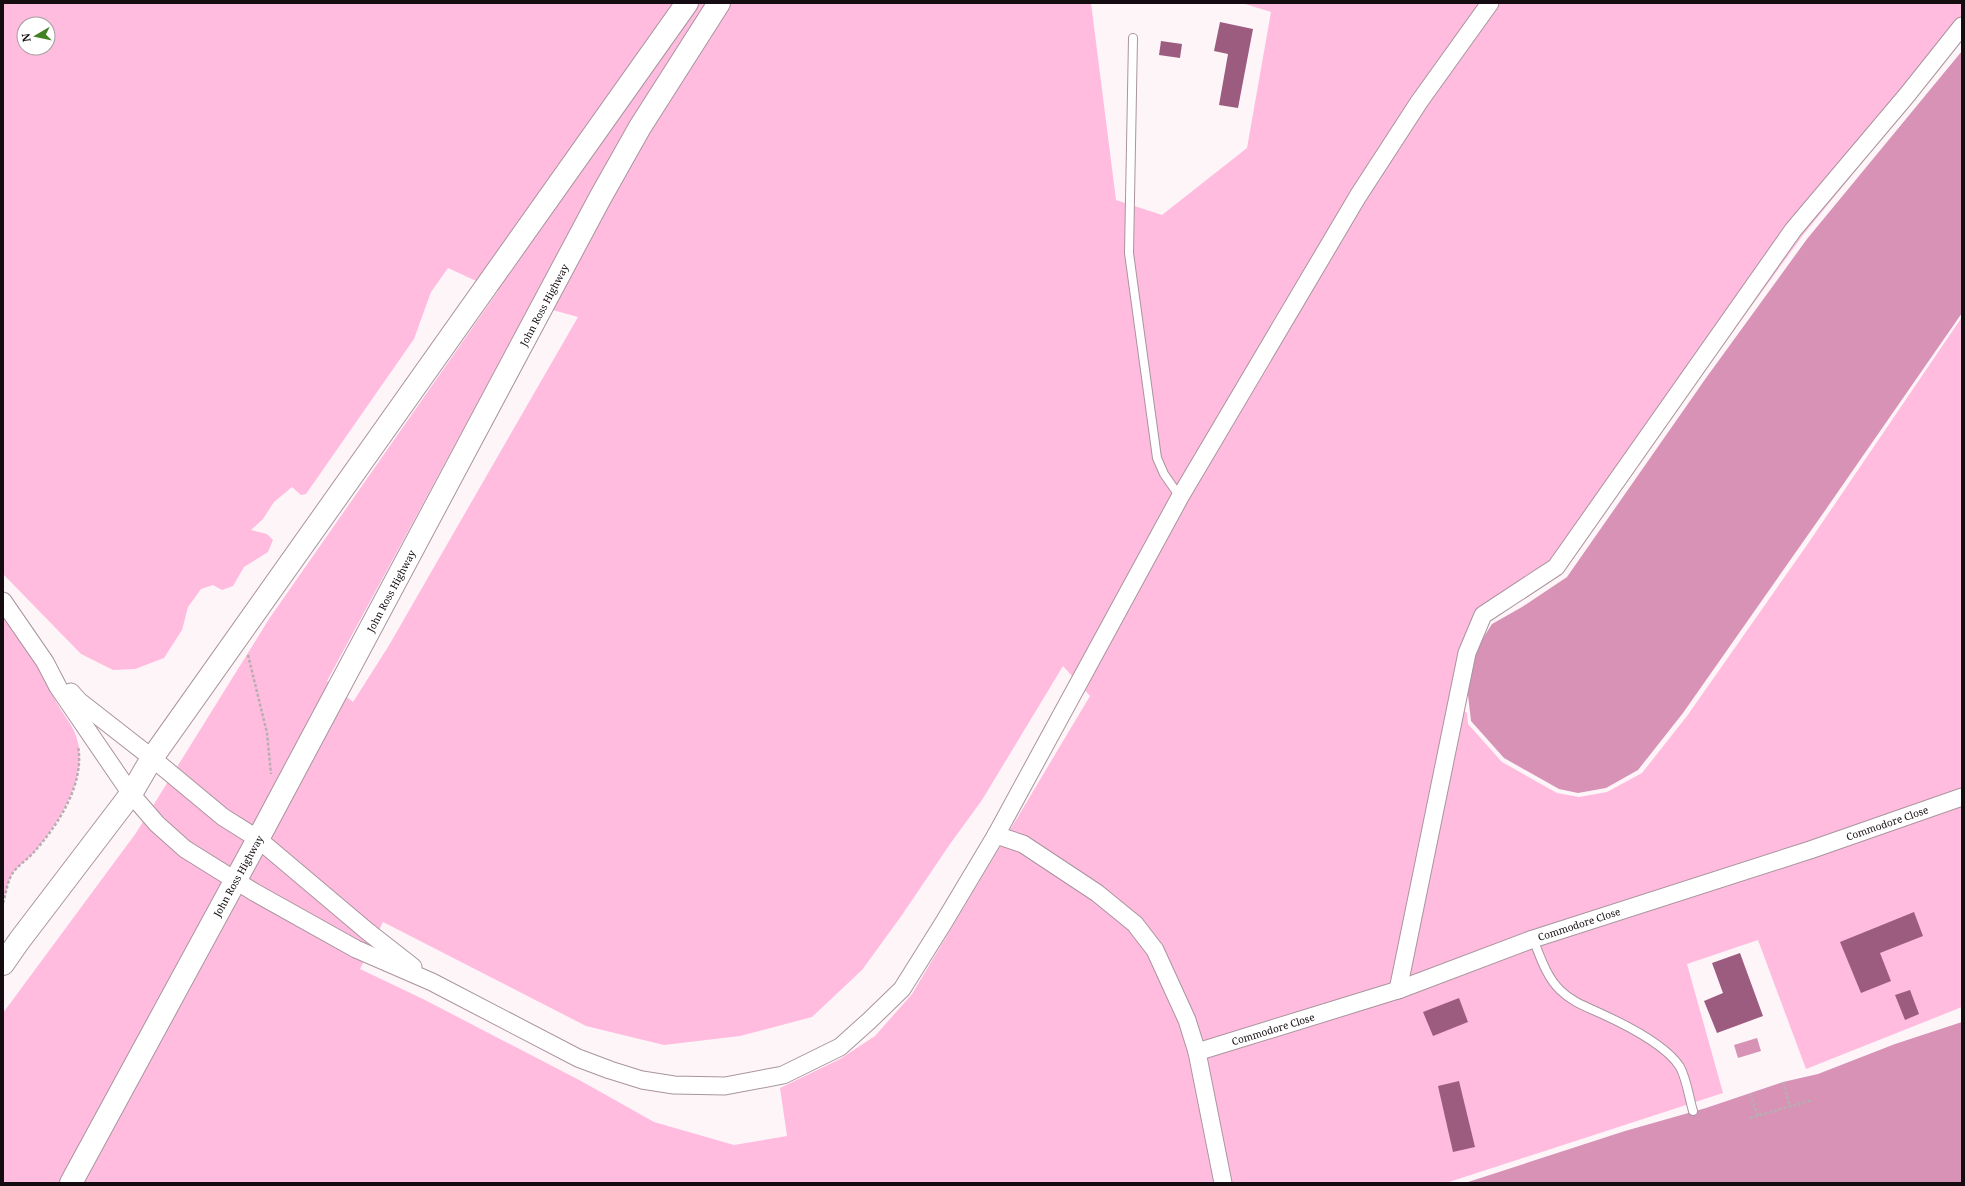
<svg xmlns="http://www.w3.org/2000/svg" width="1965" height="1186" font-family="'Noto Serif',serif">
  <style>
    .green { fill: #ffbcde; fill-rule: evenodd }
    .water { fill: #d792b6 }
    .building { fill: #9c5c7f }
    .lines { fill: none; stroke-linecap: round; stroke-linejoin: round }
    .service-casing { stroke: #a9949e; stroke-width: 10 }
    .minor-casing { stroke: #a9949e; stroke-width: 19 }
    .primary-casing { stroke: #a9949e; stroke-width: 24 }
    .path { stroke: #b7aeb2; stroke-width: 2.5; stroke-dasharray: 3 2; stroke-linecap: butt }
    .service { stroke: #fff; stroke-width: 8 }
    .minor { stroke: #fff; stroke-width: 17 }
    .primary { stroke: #fff; stroke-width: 22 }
    .labels { text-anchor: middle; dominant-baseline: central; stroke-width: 3; stroke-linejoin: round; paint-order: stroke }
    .street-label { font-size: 10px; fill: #140c10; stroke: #fff }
  </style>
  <rect width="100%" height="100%" fill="#fef5f9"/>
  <g class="green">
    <path d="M3,3H1091L1116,200L1162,215L1247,148L1271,12L1242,3H1962V40L1803,235L1702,374L1564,572L1520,602L1490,618L1464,640L1445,717L1417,852L1399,963L1461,709L1467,713L1468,724L1502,762L1557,793L1579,797L1607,792L1642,773L1687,716L1807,545L1962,317V1007L1806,1069L1758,940L1687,964L1723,1093L1446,1183H3V1013L136,833L269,619L498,291L448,268L431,292L414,339L306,494L301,495L292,487L274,502L263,519L251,530L267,534L273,540L268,552L244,567L233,586L222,590L213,585L201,589L188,607L182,630L164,658L135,669L113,670L81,654L3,574ZM24,24H48V48H24ZM531,304L578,317L388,647L353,702L327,681ZM1063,666L1090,696L912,994L875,1036L840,1059L780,1088L787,1136L734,1145L654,1122L581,1081L423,999L360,969L383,922L586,1026L664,1045L740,1036L812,1017L862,970L902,915L950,844L982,800Z"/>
    <path d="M3,601L41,668V673C47,684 52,695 58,705C63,714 70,722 74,731C93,771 59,823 34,852C27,860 17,866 12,874C7,883 6,893 3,903Z"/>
  </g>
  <g class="water">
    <polygon points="1962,51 1962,313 1824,512 1683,713 1638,770 1606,788 1578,793 1559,789 1504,758 1471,721 1467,686 1471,657 1492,624 1522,607 1567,577 1706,378 1807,239"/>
    <polygon points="1962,1022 1962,1183 1465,1183 1625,1131 1706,1108 1783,1082 1818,1074 1895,1044"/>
    <polygon points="1757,1038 1761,1051 1738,1058 1734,1045"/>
  </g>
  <g class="building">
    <polygon points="1220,22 1253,29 1238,108 1219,105 1228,54 1214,51"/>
    <polygon points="1161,41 1182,44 1180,58 1159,55"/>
    <polygon points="1914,912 1923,936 1880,953 1891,981 1861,993 1840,942"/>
    <polygon points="1740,953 1763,1016 1717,1033 1704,1001 1723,993 1712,963"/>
    <polygon points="1910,990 1919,1014 1905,1020 1895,995"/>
    <polygon points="1459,998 1468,1022 1433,1036 1423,1012"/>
    <polygon points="1459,1081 1475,1147 1453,1152 1438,1086"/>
  </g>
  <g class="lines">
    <g class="service-casing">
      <g id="service">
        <polyline points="1133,38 1129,253 1157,458 1164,474 1180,497"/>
        <path d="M1533,939C1540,956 1546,976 1560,990C1572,1002 1587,1007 1602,1014C1626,1025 1666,1045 1680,1067C1687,1080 1689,1098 1693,1111"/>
      </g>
    </g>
    <g class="minor-casing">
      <g id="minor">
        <polyline points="3,601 45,662 58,687 131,794 157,824 185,849 254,892 356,949 432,982 578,1058 610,1070 642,1080 674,1085 725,1086 783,1075 840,1047 869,1021 902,989 944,922 996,835 1180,497 1358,196 1419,102 1490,3"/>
        <polyline points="71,692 79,701 152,758 223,817 258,839 367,931 413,967"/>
        <polyline points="996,835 1023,844 1097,893 1135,924 1155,950 1187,1020 1197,1052 1223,1183"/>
        <polyline points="1398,990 1467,653 1483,615 1556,567 1793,230 1907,95 1962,26"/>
        <polyline points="1197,1052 1398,990 1533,939 1810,850 1962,797"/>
      </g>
    </g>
    <g class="primary-casing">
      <g id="primary">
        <polyline points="3,964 19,941 131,794 152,758 687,3"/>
        <polyline points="71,1183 258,839 600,198 640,127 719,3"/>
      </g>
    </g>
    <g class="path">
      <polyline points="248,655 267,733 271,774"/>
      <path d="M3,903C6,893 7,883 12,874C17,866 27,860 34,852C58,825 85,784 78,746"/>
      <polyline points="1783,1082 1790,1106"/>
      <polyline points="1750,1094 1758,1116"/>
      <polyline points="1750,1118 1812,1100"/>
    </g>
    <use href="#service" class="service"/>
    <use href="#minor" class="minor"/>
    <use href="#primary" class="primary"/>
  </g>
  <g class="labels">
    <g class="street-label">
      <text transform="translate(544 305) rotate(-62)">John Ross Highway</text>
      <text transform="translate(391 591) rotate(-62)">John Ross Highway</text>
      <text transform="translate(1887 823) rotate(-19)">Commodore Close</text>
      <text transform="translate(238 876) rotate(-61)">John Ross Highway</text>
      <text transform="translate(1579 924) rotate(-18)">Commodore Close</text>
      <text transform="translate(1273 1029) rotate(-17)">Commodore Close</text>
    </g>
  </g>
  <rect width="1965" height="1186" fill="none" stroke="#140c10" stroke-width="8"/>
  <g transform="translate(36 36) rotate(261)"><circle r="19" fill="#ffffff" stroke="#a19e9f"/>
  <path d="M0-3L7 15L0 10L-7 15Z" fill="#418121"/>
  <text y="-6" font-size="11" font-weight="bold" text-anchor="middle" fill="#140c10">N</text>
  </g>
</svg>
